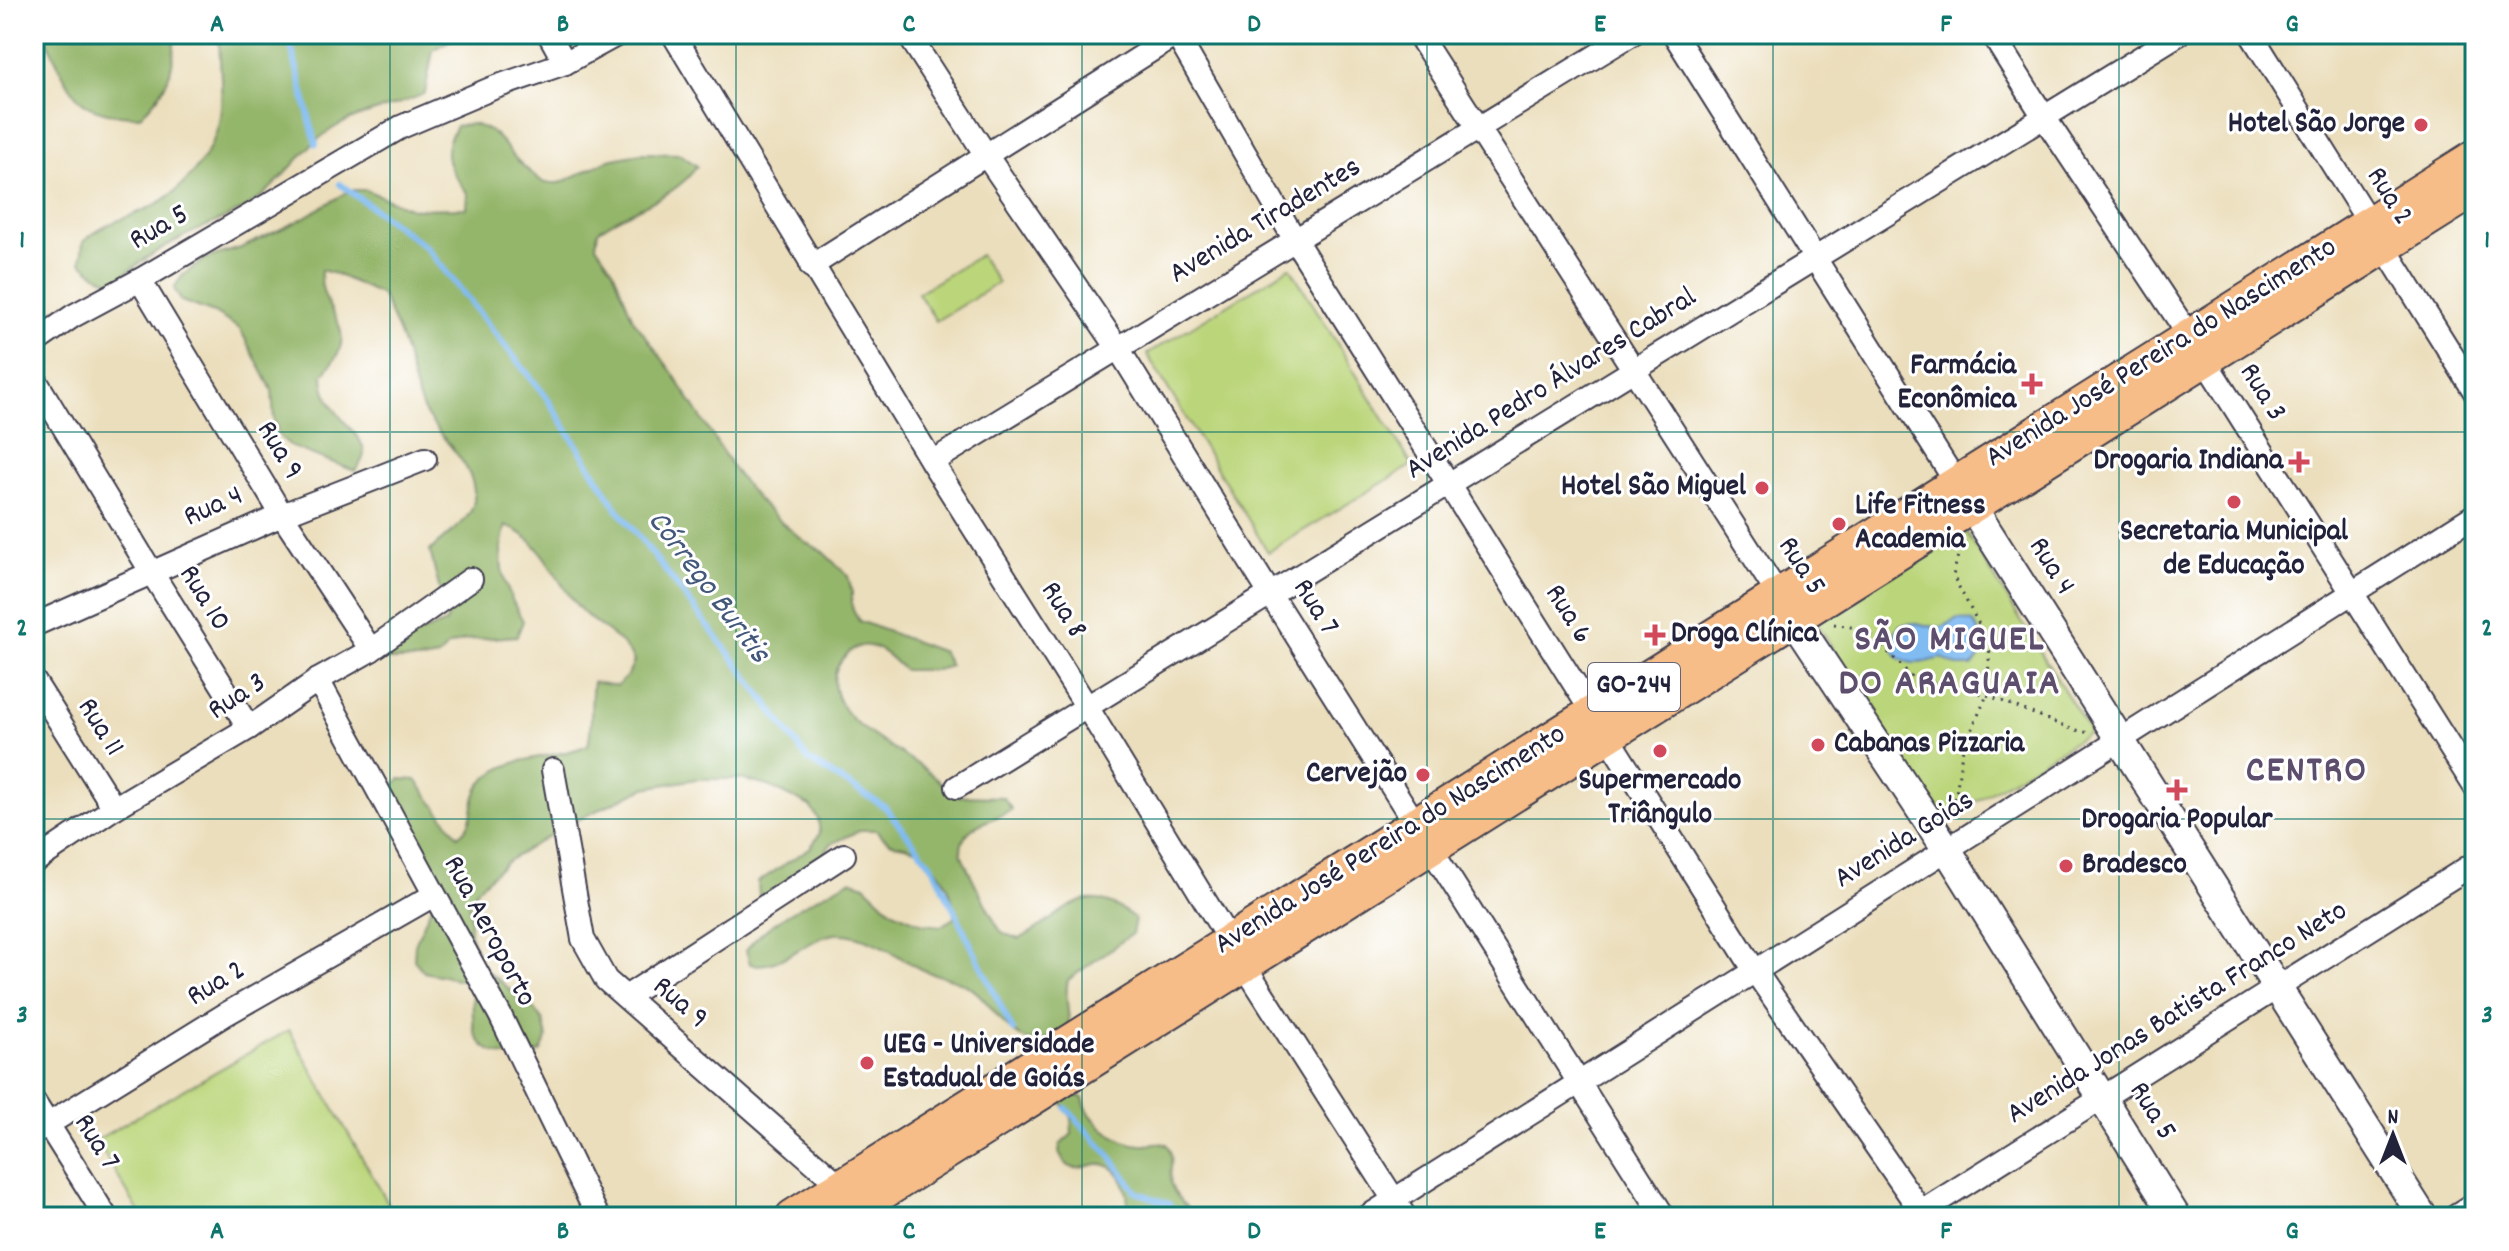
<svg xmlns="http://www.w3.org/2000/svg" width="2509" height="1251" font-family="Dekko,sans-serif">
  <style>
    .green { fill: #bbd57a; stroke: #6e7c5a; stroke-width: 2 }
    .forest { fill: #94b66a; stroke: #5b6c52; stroke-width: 2 }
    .water { fill: #80bbf2; stroke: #516e96; stroke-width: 2 }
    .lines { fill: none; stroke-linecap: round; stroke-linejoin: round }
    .stream { stroke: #80bbf2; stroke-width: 6 }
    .minor-casing { stroke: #403e4e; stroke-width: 26 }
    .tertiary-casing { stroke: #403e4e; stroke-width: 32 }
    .primary-casing { stroke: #403e4e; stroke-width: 38 }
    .path { stroke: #403e4e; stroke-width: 3; stroke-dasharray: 2 6; stroke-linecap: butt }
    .minor { stroke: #fff; stroke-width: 22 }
    .tertiary { stroke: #fff; stroke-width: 28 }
    .primary { stroke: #f7bd88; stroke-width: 34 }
    .grid { fill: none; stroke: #0f766e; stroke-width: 2; stroke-opacity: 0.55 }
    .poi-dot { fill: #d1495b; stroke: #fff; stroke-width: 3 }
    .labels { text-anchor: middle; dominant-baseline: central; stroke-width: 6; stroke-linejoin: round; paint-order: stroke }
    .shield { fill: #fff; stroke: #646476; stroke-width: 2 }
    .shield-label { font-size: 28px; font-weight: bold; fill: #22223b }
    .poi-label { font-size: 30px; font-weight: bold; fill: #22223b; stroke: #fff; text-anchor: end }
    .street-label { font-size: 30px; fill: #22223b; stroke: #fff }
    .water-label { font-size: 32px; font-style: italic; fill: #43587b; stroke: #fff }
    .district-label { font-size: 38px; font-weight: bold; letter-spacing: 2px; fill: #5e4e6e; stroke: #fff }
    .neatline { fill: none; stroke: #0f766e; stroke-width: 3 }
    .grid-label { font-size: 26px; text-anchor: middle; font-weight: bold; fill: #0f766e }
  </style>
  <rect width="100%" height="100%" fill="#fff"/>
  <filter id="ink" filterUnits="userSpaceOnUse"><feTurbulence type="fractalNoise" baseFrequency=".0125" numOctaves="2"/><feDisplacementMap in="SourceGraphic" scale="16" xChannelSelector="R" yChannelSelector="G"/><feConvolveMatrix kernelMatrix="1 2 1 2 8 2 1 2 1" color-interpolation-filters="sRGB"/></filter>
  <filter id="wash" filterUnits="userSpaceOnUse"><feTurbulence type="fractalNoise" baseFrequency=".006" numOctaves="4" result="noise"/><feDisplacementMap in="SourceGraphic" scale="32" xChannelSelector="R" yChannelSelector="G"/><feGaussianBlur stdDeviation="1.8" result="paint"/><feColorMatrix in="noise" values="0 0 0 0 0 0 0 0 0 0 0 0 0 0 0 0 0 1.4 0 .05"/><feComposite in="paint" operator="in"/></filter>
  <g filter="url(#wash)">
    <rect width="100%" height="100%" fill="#ebdebc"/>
    <g class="green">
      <polygon points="980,255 998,283 936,321 918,293"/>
      <polygon points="1290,267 1412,465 1268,552 1147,354"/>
      <polygon points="1963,527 2090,732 1940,823 1814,618"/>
      <polygon points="289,1030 396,1217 142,1217 96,1140"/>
    </g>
    <g class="forest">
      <path d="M44,34H174C176,69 166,93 140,116C123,116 100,114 85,104C68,93 53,52 44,34Z"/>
      <path d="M219,34H474L450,40L433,50L425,93C398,108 366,110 339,125C305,143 285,181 253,203C232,218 204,225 181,238C157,250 134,265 115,283L96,275L81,262L83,242C106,221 127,219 153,206C182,192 210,157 218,126C225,101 219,61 219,34Z"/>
      <path d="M472,124C499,131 501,143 518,161C526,169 535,176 544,183H560L609,160L643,153L680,154L697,166C676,199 629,208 598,231L596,245L613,270L633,319L672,372L736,473L757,499L782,523L807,543L821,550L848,576L852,592V607L859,621L943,652L950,666L936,670H904C894,661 884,649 869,646C862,644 853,648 847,654C830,669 831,691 844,709C859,732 904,753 927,771C937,778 946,788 954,796L1003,797L1012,810C998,818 977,822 967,834C963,839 961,846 961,852C962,859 996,926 1001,931C1006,935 1013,937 1019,939C1065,917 1081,875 1135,919L1132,934L1068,980C1064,996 1069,1009 1069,1025C1062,1030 1051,1040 1043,1041C1007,1047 993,998 966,985C954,978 938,976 925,971C907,964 893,950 877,944C864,938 849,932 835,934C806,938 782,970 750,964L746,950C770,918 815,900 850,880L865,885L891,910L923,924L941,926L954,918C954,894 946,879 930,861C927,858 924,854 921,852C902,841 894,851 876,830H861L831,844L812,871L775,901L759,896L758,882L811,847L820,833L818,819L810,806L769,786L741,779H696L645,788L587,815L545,838L505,863L478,888L470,901V933L481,966L533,1008L543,1021L547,1037L541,1052C519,1060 485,1059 475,1033C471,1023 474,996 472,982L424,972L414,960L415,944L434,900L387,791L400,779L416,780L458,836C461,833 465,831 467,827C476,813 469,796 484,781C511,753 555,760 588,745C593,724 590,703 593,682L617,686L628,675L634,661C622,636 598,629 580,609C555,582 544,539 506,526C494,563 505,589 523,621L517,636L465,640L448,646L438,657L422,660H389L380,649L446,623L449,609L441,595L430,551C443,536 471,523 474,501C478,465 440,440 424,411C413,390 410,363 401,340C396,325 388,310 382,295L336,274L321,270C317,317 368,325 323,374C323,416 365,431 364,454C363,460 359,466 355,471L292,447L279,436L274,420L272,390L240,329L214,313L181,301L174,288L183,275L207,258L241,248L296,222L351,190H366L412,209L467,208L468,194C449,168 438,156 456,126Z"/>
      <path d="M1069,1092L1083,1098C1088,1121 1118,1144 1141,1145C1150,1146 1158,1142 1167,1144C1176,1158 1168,1170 1171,1184C1174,1195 1188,1209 1196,1217H1121L1128,1212C1129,1193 1122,1162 1097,1164C1088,1165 1079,1171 1071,1167C1065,1165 1062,1158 1059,1152L1060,1145L1072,1134L1071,1118L1063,1104V1096Z"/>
    </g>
    <path class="water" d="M1959,619L1973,622C1988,645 1990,646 1972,666H1957L1941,658C1931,661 1918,665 1908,662C1888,657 1890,638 1900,625L1916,623L1939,628Z"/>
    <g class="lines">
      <g class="stream">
        <polyline points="288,34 316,144"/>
        <polyline points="340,184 426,247 547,398 616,507 752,683 808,760 885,807 933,867 1013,1031"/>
        <polyline points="1066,1108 1112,1158 1136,1192 1169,1204 1175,1217"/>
      </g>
    </g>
  </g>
  <g filter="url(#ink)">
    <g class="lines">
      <g class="minor-casing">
        <g id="minor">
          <polyline points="549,34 565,63"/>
          <polyline points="673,34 932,462 1087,707 1243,963 1405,1217"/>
          <polyline points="908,34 986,155 1118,348 1270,594 1664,1217"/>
          <polyline points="1176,34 1295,240 1755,971 1925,1217"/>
          <polyline points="1418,34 1779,596"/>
          <polyline points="1674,34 1957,484"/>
          <polyline points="1992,34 2044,117 2190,337 2475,787"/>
          <polyline points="2251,34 2475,392"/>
          <polyline points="811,266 1177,34"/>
          <polyline points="140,280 282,515 371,650"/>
          <polyline points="34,343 73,316 140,280 401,127 493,88 565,63 618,34"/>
          <polyline points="34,378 152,573 249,728"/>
          <polyline points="932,462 1632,34"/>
          <polyline points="34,625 282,515 425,459"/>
          <polyline points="318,680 500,1015 598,1217"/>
          <polyline points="34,681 114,808"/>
          <polyline points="553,770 583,939 606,980 876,1217"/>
          <polyline points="957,787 2179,34"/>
          <polyline points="34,862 114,808 249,728 318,680 371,650 471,579"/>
          <polyline points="626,997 844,855"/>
          <polyline points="34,1102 106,1217"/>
          <polyline points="34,1133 226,1014 434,895"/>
          <polyline points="1367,1217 2475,515"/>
          <polyline points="1913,1217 2475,863"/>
          <polyline points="2453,1217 2475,1203"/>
        </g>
      </g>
      <g class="tertiary-casing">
        <g id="tertiary">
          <polyline points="1960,488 2423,1217"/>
          <polyline points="1782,601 1948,851 2176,1217"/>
        </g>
      </g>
      <g class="primary-casing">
        <g id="primary">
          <polyline points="793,1217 2475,157"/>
          <polyline points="843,1217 2475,189"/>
        </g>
      </g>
      <g class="path">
        <polyline points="1834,624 1867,630 1912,677 1987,695 2068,728 2089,733"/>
        <polyline points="1953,815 1962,752 1987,695 1990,645 1953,576 1960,547"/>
      </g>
      <use href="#minor" class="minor"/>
      <use href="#tertiary" class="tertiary"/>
      <use href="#primary" class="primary"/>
    </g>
  </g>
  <path class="grid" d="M390,34V1217M736,34V1217M1082,34V1217M1427,34V1217M1773,34V1217M2119,34V1217M34,432H2475M34,819H2475"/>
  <g class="poi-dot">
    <circle cx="2421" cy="125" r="8"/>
    <path d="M2028 372h8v8h8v8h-8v8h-8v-8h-8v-8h8z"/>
    <path d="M2295 450h8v8h8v8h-8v8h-8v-8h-8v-8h8z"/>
    <circle cx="1762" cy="488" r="8"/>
    <circle cx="2234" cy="502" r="8"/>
    <circle cx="1839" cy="524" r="8"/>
    <path d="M1651 623h8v8h8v8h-8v8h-8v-8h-8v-8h8z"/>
    <circle cx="1818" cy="745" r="8"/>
    <circle cx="1660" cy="751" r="8"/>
    <circle cx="1423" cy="775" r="8"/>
    <path d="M2173 778h8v8h8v8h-8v8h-8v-8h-8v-8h8z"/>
    <circle cx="2066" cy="866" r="8"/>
    <circle cx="867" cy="1063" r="8"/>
  </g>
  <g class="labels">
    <rect class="shield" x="1588" y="663" width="92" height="48" rx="6"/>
    <g class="shield-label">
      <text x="1634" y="687">GO-244</text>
    </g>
    <g class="poi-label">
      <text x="2405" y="125">Hotel São Jorge</text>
      <text x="2016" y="367">Farmácia<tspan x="2016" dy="34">Econômica</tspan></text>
      <text x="2283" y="462">Drogaria Indiana</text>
      <text x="1746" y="488">Hotel São Miguel</text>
      <text x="1855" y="507" text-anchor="start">Life Fitness<tspan x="1855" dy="34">Academia</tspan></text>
      <text x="2234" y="533" text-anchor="middle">Secretaria Municipal<tspan x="2234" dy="34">de Educação</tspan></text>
      <text x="1671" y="635" text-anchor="start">Droga Clínica</text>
      <text x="1834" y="745" text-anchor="start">Cabanas Pizzaria</text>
      <text x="1407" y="775">Cervejão</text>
      <text x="1660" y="782" text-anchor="middle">Supermercado<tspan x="1660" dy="34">Triângulo</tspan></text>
      <text x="2177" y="821" text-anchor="middle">Drogaria Popular</text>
      <text x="2082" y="866" text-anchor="start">Bradesco</text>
      <text x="883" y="1046" text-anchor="start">UEG - Universidade<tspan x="883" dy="34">Estadual de Goiás</tspan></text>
    </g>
    <g class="street-label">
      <text transform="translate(2388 197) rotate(58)">Rua 2</text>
      <text transform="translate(1266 222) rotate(-31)">Avenida Tiradentes</text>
      <text transform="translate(160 229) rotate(-30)">Rua 5</text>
      <text transform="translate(2162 354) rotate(-32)">Avenida José Pereira do Nascimento</text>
      <text transform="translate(1552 385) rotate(-32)">Avenida Pedro Álvares Cabral</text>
      <text transform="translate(2261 393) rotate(58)">Rua 3</text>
      <text transform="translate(278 451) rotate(59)">Rua 9</text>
      <text transform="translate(214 508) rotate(-24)">Rua 4</text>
      <text transform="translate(1800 567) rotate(57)">Rua 5</text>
      <text transform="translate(2050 567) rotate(58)">Rua 4</text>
      <text transform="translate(203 599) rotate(58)">Rua 10</text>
      <text transform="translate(1314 608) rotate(58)">Rua 7</text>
      <text transform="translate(1062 611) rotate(58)">Rua 8</text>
      <text transform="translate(1567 615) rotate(58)">Rua 6</text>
      <text transform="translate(238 698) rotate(-33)">Rua 3</text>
      <text transform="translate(99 728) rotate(58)">Rua 11</text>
      <text transform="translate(1391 841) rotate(-32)">Avenida José Pereira do Nascimento</text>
      <text transform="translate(1905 841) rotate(-32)">Avenida Goiás</text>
      <text transform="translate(488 932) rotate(62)">Rua Aeroporto</text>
      <text transform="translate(217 985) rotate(-31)">Rua 2</text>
      <text transform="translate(679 1004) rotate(41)">Rua 9</text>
      <text transform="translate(2178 1014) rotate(-32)">Avenida Jonas Batista Franco Neto</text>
      <text transform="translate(2151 1112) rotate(58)">Rua 5</text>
      <text transform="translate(95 1143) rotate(58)">Rua 7</text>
    </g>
    <g class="water-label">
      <text transform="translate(707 588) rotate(53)">Córrego Buritis</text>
    </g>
    <g class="district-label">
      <text x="1950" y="641">SÃO MIGUEL<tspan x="1950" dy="44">DO ARAGUAIA</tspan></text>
      <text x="2307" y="772">CENTRO</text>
    </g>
  </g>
  <rect width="2509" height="1251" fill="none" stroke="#fff" stroke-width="88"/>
  <g transform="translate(2393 1135)" stroke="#ffffff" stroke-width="6" paint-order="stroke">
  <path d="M0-6L14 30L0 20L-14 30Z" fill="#22223b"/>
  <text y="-12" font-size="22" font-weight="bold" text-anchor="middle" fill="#22223b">N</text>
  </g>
  <rect x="44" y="44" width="2421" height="1163" class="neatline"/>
  <g class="grid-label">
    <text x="217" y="31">A</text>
    <text x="563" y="31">B</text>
    <text x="909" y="31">C</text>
    <text x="1254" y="31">D</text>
    <text x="1600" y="31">E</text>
    <text x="1946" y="31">F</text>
    <text x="2292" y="31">G</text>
    <text x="22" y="247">1</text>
    <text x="2487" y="247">1</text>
    <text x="22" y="635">2</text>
    <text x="2487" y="635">2</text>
    <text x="22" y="1022">3</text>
    <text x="2487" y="1022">3</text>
    <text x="217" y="1238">A</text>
    <text x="563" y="1238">B</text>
    <text x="909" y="1238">C</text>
    <text x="1254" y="1238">D</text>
    <text x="1600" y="1238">E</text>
    <text x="1946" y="1238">F</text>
    <text x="2292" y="1238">G</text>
  </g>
</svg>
